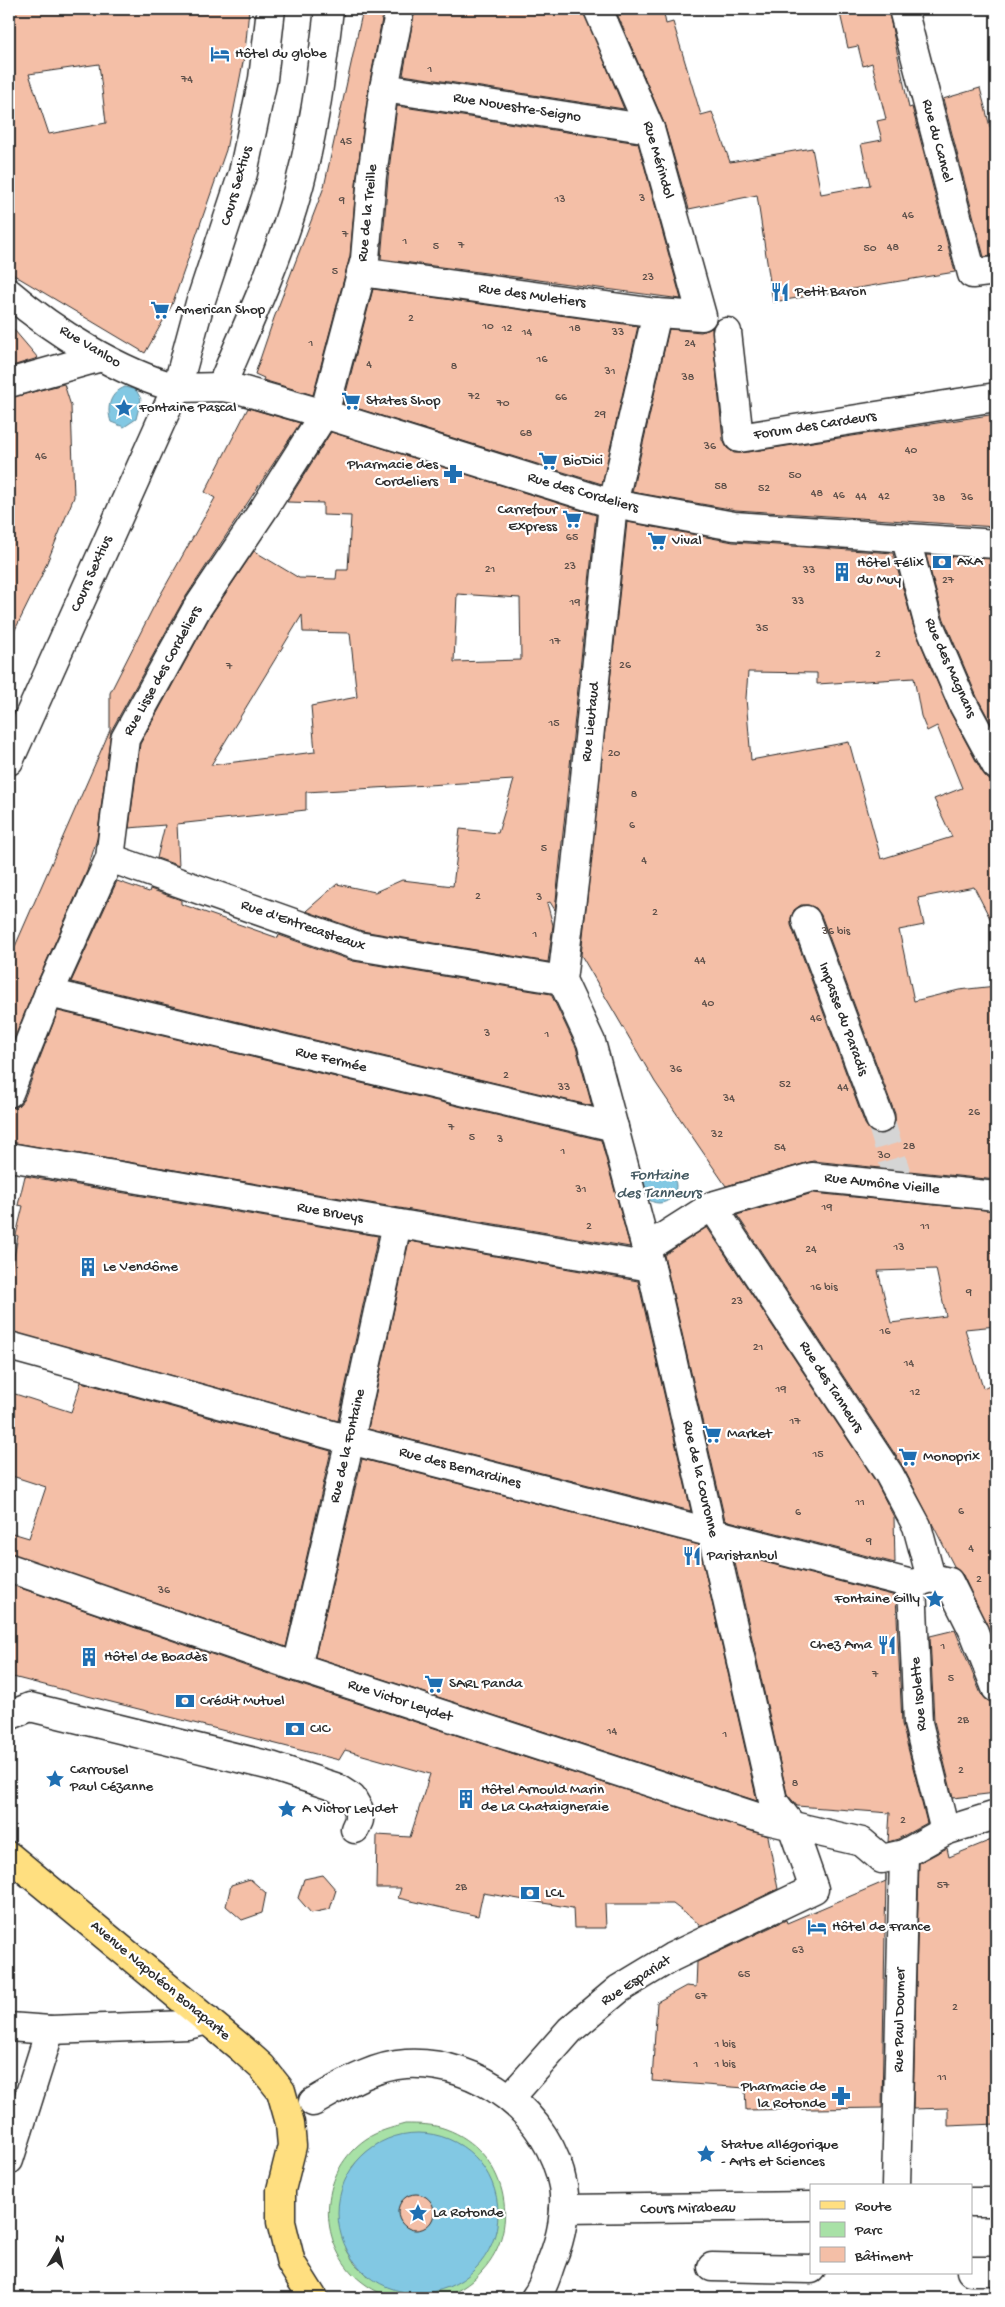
<svg xmlns="http://www.w3.org/2000/svg" width="1005" height="2307" font-family="'Gochi Hand',sans-serif">
  <style>
    .green { fill: #a8e1a6; stroke: #6a8668; fill-rule: evenodd }
    .water { fill: #82c8e3; stroke: #5f8999 }
    .building { fill: #f4bfa7; stroke: #2b2b2b; fill-rule: evenodd }
    .lines { fill: none; stroke-linecap: round; stroke-linejoin: round }
    .minor-tunnel { stroke: #d5d5d5; stroke-width: 28; stroke-dasharray: 28 14; stroke-linecap: butt }
    .minor-casing { stroke: #2b2b2b; stroke-width: 31 }
    .major-casing { stroke: #2b2b2b; stroke-width: 31 }
    .minor { stroke: #fff; stroke-width: 28 }
    .major { stroke: #ffdf80; stroke-width: 28 }
    .labels { text-anchor: middle; dominant-baseline: central; stroke-width: 4.5; stroke-linejoin: round; paint-order: stroke }
    .number-label { font-size: 12px; fill: #5d504a }
    .poi-label { font-size: 15px; fill: #2b2b2b; stroke: #fff; text-anchor: start }
    .street-label { font-size: 15px; fill: #2b2b2b; stroke: #fff }
    .water-label { font-size: 16px; font-style: italic; fill: #455a62; stroke: #fff }
  </style>
  <rect width="100%" height="100%" fill="#fff"/>
  <filter id="ink" filterUnits="userSpaceOnUse"><feTurbulence type="fractalNoise" baseFrequency=".02" numOctaves="2"/><feDisplacementMap in="SourceGraphic" scale="10" xChannelSelector="R" yChannelSelector="G"/><feConvolveMatrix kernelMatrix="1 2 1 2 8 2 1 2 1" color-interpolation-filters="sRGB"/></filter>
  <g filter="url(#ink)">
    <path class="green" d="M405,2124C419,2124 433,2124 446,2129C505,2150 524,2226 482,2271C471,2284 454,2295 437,2298C431,2299 424,2298 418,2298C411,2298 402,2299 395,2298C380,2295 364,2285 353,2274C316,2235 321,2170 366,2139C378,2131 391,2128 405,2124ZM378,2144L368,2276L355,2264L346,2249L352,2167L364,2154Z"/>
    <g class="water">
      <path d="M125,387L136,390L141,399L136,419L124,427L111,422C106,407 110,393 125,387Z"/>
      <circle cx="659" cy="1186" r="17"/>
      <circle cx="418" cy="2213" r="80"/>
    </g>
    <g class="building">
      <path d="M9,9H249L245,52L226,150L172,305L145,353L9,272ZM99,64L106,123L49,134L29,74Z"/>
      <polygon points="363,9 384,9 369,86 357,174 350,256 313,395 263,380 264,378 255,374 274,318 324,187"/>
      <polygon points="415,9 583,9 624,109 403,75"/>
      <polygon points="615,9 663,9 666,24 673,22 701,115 712,112 730,162 812,148 821,194 870,185 861,144 882,140 877,121 886,119 872,63 863,66 858,46 848,48 839,9 888,9 909,108 912,107 955,272 773,302 757,195 689,209 664,123"/>
      <polygon points="980,88 996,150 996,256 984,257 943,99"/>
      <polygon points="397,106 638,143 681,299 381,259 388,178"/>
      <polygon points="373,289 638,326 602,484 343,404"/>
      <polygon points="9,324 38,358 9,367"/>
      <polygon points="712,328 723,440 727,448 734,453 741,453 996,414 996,527 736,510 632,492 669,329 701,332"/>
      <polygon points="64,384 71,406 74,497 41,577 9,642 9,398"/>
      <polygon points="248,408 300,423 183,601 111,731 97,839 87,871 35,987 9,1052 9,960 110,730 110,693 153,608 215,498 205,492"/>
      <path d="M331,432L596,515L555,910L550,902L547,903L553,925L548,962L362,931L306,911L337,884L375,892L402,880L453,886L460,829L498,833L514,780L306,792V810L177,824L179,866L157,858L165,825L129,828L140,744L209,618L254,551L299,578L336,579L337,570H348L351,516L323,515V503L287,502ZM457,594L520,598L521,660L454,662ZM302,615L303,632L350,633L357,697L311,706L315,752L211,765Z"/>
      <path d="M627,522L733,542L893,553L914,628L949,710L982,772L988,779L996,781V930L974,887L918,898L924,925L899,930L914,1001L959,990L996,986V1180L813,1161L726,1186L655,1082L581,955ZM748,672L817,673V684L914,678L921,716L927,731L937,726L962,788L934,799L952,837L881,859L849,742L751,760L746,698ZM801,905H808L816,908L821,915L895,1114V1121L892,1129L885,1134H878L870,1131L865,1124L791,925V918L794,910Z"/>
      <polygon points="926,555 992,559 996,570 996,733 977,697 943,617"/>
      <polygon points="117,881 149,892 150,889 181,900 181,904 278,938 279,935 353,961 551,994 576,1047 592,1106 71,982"/>
      <polygon points="58,1011 601,1140 630,1247 9,1142 9,1108 18,1106 24,1099"/>
      <polygon points="25,1176 378,1236 338,1421 9,1331 9,1282 18,1236 16,1235 23,1206 18,1205"/>
      <path d="M813,1193L996,1211V1326L965,1329L983,1388L996,1382V1646L963,1575L955,1568L902,1465L737,1215ZM936,1269L946,1316L891,1323L878,1271Z"/>
      <polygon points="707,1227 876,1482 894,1517 895,1563 725,1520 664,1255"/>
      <polygon points="409,1241 638,1281 691,1511 368,1429"/>
      <polygon points="81,1382 331,1451 286,1647 9,1553 9,1532 29,1538 46,1487 9,1475 9,1392 71,1412"/>
      <polygon points="362,1459 699,1545 757,1801 315,1657"/>
      <polygon points="733,1554 896,1596 902,1724 927,1823 898,1839 888,1842 890,1813 797,1806 787,1794"/>
      <polygon points="9,1584 292,1682 768,1836 778,1889 699,1927 699,1924 673,1904 605,1904 606,1928 574,1928 573,1908 483,1893 478,1916 398,1898 401,1888 376,1888 377,1835 410,1837 430,1774 345,1750 339,1760 9,1676"/>
      <polygon points="955,1630 981,1694 987,1700 996,1703 996,1793 953,1798 934,1721 930,1636"/>
      <polygon points="996,1838 996,1893 994,1894 996,1920 996,2124 948,2126 948,2108 913,2109 919,1863 947,1848 949,1857"/>
      <polygon points="886,1874 882,2108 746,2110 745,2088 652,2081 657,2002 686,1986 696,1987 697,1962 786,1920 787,1923 886,1881"/>
      <polygon points="323,1875 336,1890 330,1909 311,1913 298,1898 304,1879"/>
      <polygon points="250,1879 266,1893 262,1913 242,1920 226,1906 231,1885"/>
      <circle cx="416" cy="2212" r="18"/>
    </g>
    <g class="lines">
      <polyline class="minor-tunnel" points="880,1119 897,1175"/>
      <g class="minor-casing">
        <g id="minor">
          <polyline points="903,9 972,274 996,271"/>
          <polyline points="384,88 650,129"/>
          <polyline points="361,272 657,313 702,316 650,129 598,9"/>
          <path d="M9,293C54,332 120,373 177,388L200,303L243,173L263,79L271,9"/>
          <polyline points="727,332 739,438 996,397"/>
          <polyline points="9,383 101,357"/>
          <path d="M221,387C246,328 274,269 293,207C313,142 321,76 329,9"/>
          <polyline points="906,539 928,622 963,704 996,765"/>
          <polyline points="9,761 169,404 177,388 221,387 241,390 324,414 613,504 734,526 996,544"/>
          <polyline points="110,858 358,946 562,980"/>
          <polyline points="806,920 880,1119"/>
          <polyline points="49,993 614,1127"/>
          <polyline points="9,1093 49,993 110,858 125,739 196,610 265,507 324,414 365,259 372,176 384,88 400,9"/>
          <polyline points="9,1157 651,1267"/>
          <polyline points="712,1206 889,1474 917,1526 931,1578"/>
          <polyline points="646,1248 712,1206 812,1177 996,1196"/>
          <polyline points="9,1346 350,1440 912,1584"/>
          <polyline points="9,1568 297,1667 763,1819 862,1842 882,1859 904,1854 945,1831 996,1815"/>
          <polyline points="916,1583 931,1578 949,1582 974,1632 996,1688"/>
          <polyline points="912,1584 918,1723 945,1831"/>
          <polyline points="297,1667 350,1440 397,1224"/>
          <polyline points="9,1716 30,1707 271,1766 335,1787 352,1798 359,1810 359,1820 355,1829"/>
          <polyline points="9,2027 50,2030 188,2025 208,2020"/>
          <polyline points="510,2098 570,2030 619,1989 672,1957 814,1889 792,1826 773,1801 651,1267 591,1042 562,980 576,866 613,504 657,313"/>
          <path d="M313,2102C342,2086 372,2066 406,2064C479,2060 550,2114 563,2186C567,2210 561,2238 552,2260C547,2273 544,2287 535,2298"/>
          <polyline points="9,2160 50,2030"/>
          <polyline points="896,2186 904,1854"/>
          <polyline points="971,2202 996,2202"/>
          <polyline points="564,2209 811,2206"/>
          <polyline points="712,2267 811,2269"/>
          <polyline points="971,2271 996,2271"/>
        </g>
      </g>
      <g class="major-casing">
        <polyline id="major" points="9,1856 242,2049 262,2067 281,2091 290,2123 292,2146 281,2190 281,2222 291,2263 313,2298"/>
      </g>
      <use href="#minor" class="minor"/>
      <use href="#major" class="major"/>
    </g>
  </g>
  <defs>
    <g id="hotel-bare" transform="scale(1.5)"><path d="M-6-4.5h1.5V1H6V5H4.5V3h-9V5H-6ZM-4 0a1.8 1.8 0 1 1 3.6 0ZM.5 0V-2.5h3Q6-2.5 6 0Z" fill="#1f6fb2" stroke="#fff" stroke-width="2.5" paint-order="stroke"/></g>
    <g id="restaurant-bare" transform="scale(1.5)"><path d="M-5-6h1v4h1v-4h1v4h1v-4h1v5L-1.5 .5V6h-2V.5L-5-1ZM5-6V6H3V1.5H1.5Q1.5-4 5-6Z" fill="#1f6fb2" stroke="#fff" stroke-width="2.5" paint-order="stroke"/></g>
    <g id="supermarket-bare" transform="scale(1.5)"><path d="M-6-5.5h2.5l.6 2H6L4.5 2H-2.5L-4.4-4H-6ZM-1.5 3.2a1.3 1.3 0 1 0 .1 0ZM3 3.2a1.3 1.3 0 1 0 .1 0Z" fill="#1f6fb2" stroke="#fff" stroke-width="2.5" paint-order="stroke"/></g>
    <g id="sight-bare" transform="scale(1.5)"><path d="M0-6L1.8-2.2L6-1.7L2.9 1.2L3.7 5.4L0 3.3L-3.7 5.4L-2.9 1.2L-6-1.7L-1.8-2.2Z" fill="#1f6fb2" stroke="#fff" stroke-width="2.5" paint-order="stroke"/></g>
    <g id="pharmacy-bare" transform="scale(1.5)"><path d="M-2-6h4v4h4v4h-4v4h-4v-4h-4v-4h4Z" fill="#1f6fb2" stroke="#fff" stroke-width="2.5" paint-order="stroke"/></g>
    <g id="bank-bare" transform="scale(1.5)"><path d="M-6-4H6V4H-6ZM0-2.3a2.3 2.3 0 1 0 0 4.6a2.3 2.3 0 1 0 0-4.6Z" fill="#1f6fb2" stroke="#fff" stroke-width="2.5" paint-order="stroke"/></g>
    <g id="building-bare" transform="scale(1.5)"><path d="M-4-6H4V6H1V3H-1V6H-4ZM-2.5-4.3h1.7v1.8h-1.7ZM.8-4.3h1.7v1.8H.8ZM-2.5-1h1.7V.8h-1.7ZM.8-1h1.7V.8H.8Z" fill="#1f6fb2" stroke="#fff" stroke-width="2.5" paint-order="stroke"/></g>
  </defs>
  <g fill-rule="evenodd">
    <use href="#hotel-bare" x="220" y="54"/>
    <use href="#restaurant-bare" x="780" y="292"/>
    <use href="#supermarket-bare" x="160" y="310"/>
    <use href="#supermarket-bare" x="351" y="401"/>
    <use href="#sight-bare" x="124" y="408"/>
    <use href="#supermarket-bare" x="548" y="461"/>
    <use href="#pharmacy-bare" x="453" y="474"/>
    <use href="#supermarket-bare" x="572" y="519"/>
    <use href="#supermarket-bare" x="657" y="541"/>
    <use href="#bank-bare" x="942" y="562"/>
    <use href="#building-bare" x="842" y="572"/>
    <use href="#building-bare" x="88" y="1267"/>
    <use href="#supermarket-bare" x="712" y="1434"/>
    <use href="#supermarket-bare" x="908" y="1457"/>
    <use href="#restaurant-bare" x="692" y="1556"/>
    <use href="#sight-bare" x="935" y="1599"/>
    <use href="#restaurant-bare" x="887" y="1645"/>
    <use href="#building-bare" x="89" y="1657"/>
    <use href="#supermarket-bare" x="434" y="1684"/>
    <use href="#bank-bare" x="185" y="1701"/>
    <use href="#bank-bare" x="295" y="1729"/>
    <use href="#sight-bare" x="55" y="1779"/>
    <use href="#building-bare" x="466" y="1799"/>
    <use href="#sight-bare" x="287" y="1809"/>
    <use href="#bank-bare" x="530" y="1893"/>
    <use href="#hotel-bare" x="817" y="1927"/>
    <use href="#pharmacy-bare" x="841" y="2096"/>
    <use href="#sight-bare" x="706" y="2154"/>
    <use href="#sight-bare" x="418" y="2213"/>
  </g>
  <g class="labels">
    <g class="number-label">
      <text x="430" y="70">1</text>
      <text x="187" y="80">74</text>
      <text x="346" y="142">45</text>
      <text x="642" y="199">3</text>
      <text x="560" y="200">13</text>
      <text x="342" y="201">9</text>
      <text x="908" y="216">46</text>
      <text x="345" y="235">7</text>
      <text x="405" y="242">1</text>
      <text x="461" y="246">7</text>
      <text x="436" y="247">5</text>
      <text x="893" y="248">48</text>
      <text x="870" y="249">50</text>
      <text x="940" y="249">2</text>
      <text x="335" y="272">5</text>
      <text x="648" y="278">23</text>
      <text x="411" y="319">2</text>
      <text x="488" y="327">10</text>
      <text x="507" y="329">12</text>
      <text x="575" y="329">18</text>
      <text x="527" y="333">14</text>
      <text x="618" y="333">33</text>
      <text x="311" y="344">1</text>
      <text x="690" y="344">24</text>
      <text x="542" y="360">16</text>
      <text x="369" y="365">4</text>
      <text x="454" y="367">8</text>
      <text x="610" y="372">31</text>
      <text x="688" y="378">38</text>
      <text x="474" y="397">72</text>
      <text x="561" y="398">66</text>
      <text x="503" y="404">70</text>
      <text x="600" y="415">29</text>
      <text x="526" y="434">68</text>
      <text x="710" y="447">36</text>
      <text x="911" y="451">40</text>
      <text x="41" y="457">46</text>
      <text x="795" y="476">50</text>
      <text x="721" y="487">58</text>
      <text x="764" y="489">52</text>
      <text x="817" y="494">48</text>
      <text x="839" y="496">46</text>
      <text x="861" y="497">44</text>
      <text x="884" y="497">42</text>
      <text x="967" y="498">36</text>
      <text x="939" y="499">38</text>
      <text x="572" y="538">65</text>
      <text x="570" y="567">23</text>
      <text x="490" y="570">21</text>
      <text x="809" y="571">33</text>
      <text x="948" y="581">27</text>
      <text x="798" y="602">33</text>
      <text x="575" y="603">19</text>
      <text x="762" y="629">35</text>
      <text x="555" y="642">17</text>
      <text x="878" y="655">2</text>
      <text x="625" y="666">26</text>
      <text x="229" y="667">7</text>
      <text x="554" y="724">15</text>
      <text x="614" y="754">20</text>
      <text x="634" y="795">8</text>
      <text x="632" y="826">6</text>
      <text x="544" y="849">5</text>
      <text x="644" y="861">4</text>
      <text x="478" y="897">2</text>
      <text x="539" y="898">3</text>
      <text x="655" y="913">2</text>
      <text x="836" y="932">36 bis</text>
      <text x="535" y="935">1</text>
      <text x="700" y="961">44</text>
      <text x="708" y="1004">40</text>
      <text x="816" y="1019">46</text>
      <text x="487" y="1034">3</text>
      <text x="547" y="1035">1</text>
      <text x="676" y="1070">36</text>
      <text x="506" y="1076">2</text>
      <text x="785" y="1085">52</text>
      <text x="564" y="1088">33</text>
      <text x="843" y="1088">44</text>
      <text x="729" y="1099">34</text>
      <text x="974" y="1113">26</text>
      <text x="451" y="1128">7</text>
      <text x="717" y="1135">32</text>
      <text x="472" y="1138">5</text>
      <text x="500" y="1140">3</text>
      <text x="909" y="1147">28</text>
      <text x="780" y="1148">54</text>
      <text x="563" y="1152">1</text>
      <text x="884" y="1156">30</text>
      <text x="581" y="1190">31</text>
      <text x="827" y="1208">19</text>
      <text x="589" y="1227">2</text>
      <text x="925" y="1227">11</text>
      <text x="899" y="1248">13</text>
      <text x="811" y="1250">24</text>
      <text x="824" y="1288">16 bis</text>
      <text x="969" y="1293">9</text>
      <text x="737" y="1302">23</text>
      <text x="885" y="1332">16</text>
      <text x="758" y="1348">21</text>
      <text x="909" y="1364">14</text>
      <text x="781" y="1390">19</text>
      <text x="915" y="1393">12</text>
      <text x="795" y="1422">17</text>
      <text x="818" y="1455">15</text>
      <text x="860" y="1503">11</text>
      <text x="961" y="1512">6</text>
      <text x="798" y="1513">6</text>
      <text x="869" y="1542">9</text>
      <text x="971" y="1549">4</text>
      <text x="979" y="1580">2</text>
      <text x="164" y="1591">36</text>
      <text x="943" y="1647">1</text>
      <text x="875" y="1675">7</text>
      <text x="951" y="1679">5</text>
      <text x="963" y="1721">2B</text>
      <text x="612" y="1732">14</text>
      <text x="725" y="1735">1</text>
      <text x="961" y="1771">2</text>
      <text x="795" y="1784">8</text>
      <text x="903" y="1821">2</text>
      <text x="943" y="1886">57</text>
      <text x="461" y="1888">2B</text>
      <text x="798" y="1951">63</text>
      <text x="744" y="1975">65</text>
      <text x="701" y="1997">67</text>
      <text x="955" y="2008">2</text>
      <text x="725" y="2045">1 bis</text>
      <text x="696" y="2065">1</text>
      <text x="725" y="2065">1 bis</text>
      <text x="942" y="2078">11</text>
    </g>
    <g class="poi-label">
      <text x="235" y="54">Hôtel du globe</text>
      <text x="795" y="292">Petit Baron</text>
      <text x="175" y="310">American Shop</text>
      <text x="366" y="401">States Shop</text>
      <text x="139" y="408">Fontaine Pascal</text>
      <text x="563" y="461">BioDici</text>
      <text x="438" y="465" text-anchor="end">Pharmacie des<tspan x="438" dy="17">Cordeliers</tspan></text>
      <text x="557" y="510" text-anchor="end">Carrefour<tspan x="557" dy="17">Express</tspan></text>
      <text x="672" y="541">Vival</text>
      <text x="957" y="562">AXA</text>
      <text x="857" y="563">Hôtel Félix<tspan x="857" dy="17">du Muy</tspan></text>
      <text x="103" y="1267">Le Vendôme</text>
      <text x="727" y="1434">Market</text>
      <text x="923" y="1457">Monoprix</text>
      <text x="707" y="1556">Paristanbul</text>
      <text x="920" y="1599" text-anchor="end">Fontaine Gilly</text>
      <text x="872" y="1645" text-anchor="end">Chez Ama</text>
      <text x="104" y="1657">Hôtel de Boadès</text>
      <text x="449" y="1684">SARL Panda</text>
      <text x="200" y="1701">Crédit Mutuel</text>
      <text x="310" y="1729">CIC</text>
      <text x="70" y="1770">Carrousel<tspan x="70" dy="17">Paul Cézanne</tspan></text>
      <text x="481" y="1790">Hôtel Arnould Marin<tspan x="481" dy="17">de La Chataigneraie</tspan></text>
      <text x="302" y="1809">A Victor Leydet</text>
      <text x="545" y="1893">LCL</text>
      <text x="832" y="1927">Hôtel de France</text>
      <text x="826" y="2087" text-anchor="end">Pharmacie de<tspan x="826" dy="17">la Rotonde</tspan></text>
      <text x="721" y="2145">Statue allégorique<tspan x="721" dy="17">- Arts et Sciences</tspan></text>
      <text x="433" y="2213">La Rotonde</text>
    </g>
    <g class="street-label">
      <text transform="translate(517 108) rotate(9)">Rue Nouestre-Seigno</text>
      <text transform="translate(937 141) rotate(75)">Rue du Cancel</text>
      <text transform="translate(658 160) rotate(74)">Rue Mérindol</text>
      <text transform="translate(237 186) rotate(-74)">Cours Sextius</text>
      <text transform="translate(368 213) rotate(-84)">Rue de la Treille</text>
      <text transform="translate(532 296) rotate(8)">Rue des Muletiers</text>
      <text transform="translate(90 347) rotate(31)">Rue Vanloo</text>
      <text transform="translate(815 426) rotate(-9)">Forum des Cardeurs</text>
      <text transform="translate(583 493) rotate(16)">Rue des Cordeliers</text>
      <text transform="translate(92 574) rotate(-66)">Cours Sextius</text>
      <text transform="translate(950 668) rotate(66)">Rue des Magnans</text>
      <text transform="translate(163 671) rotate(-61)">Rue Lisse des Cordeliers</text>
      <text transform="translate(591 722) rotate(-84)">Rue Lieutaud</text>
      <text transform="translate(303 926) rotate(19)">Rue d'Entrecasteaux</text>
      <text transform="translate(843 1019) rotate(70)">Impasse du Paradis</text>
      <text transform="translate(331 1060) rotate(13)">Rue Fermée</text>
      <text transform="translate(882 1184) rotate(6)">Rue Aumône Vieille</text>
      <text transform="translate(330 1213) rotate(10)">Rue Brueys</text>
      <text transform="translate(831 1387) rotate(57)">Rue des Tanneurs</text>
      <text transform="translate(348 1446) rotate(-77)">Rue de la Fontaine</text>
      <text transform="translate(460 1468) rotate(15)">Rue des Bernardines</text>
      <text transform="translate(700 1479) rotate(77)">Rue de la Couronne</text>
      <text transform="translate(919 1694) rotate(-95)">Rue Isolette</text>
      <text transform="translate(400 1701) rotate(18)">Rue Victor Leydet</text>
      <text transform="translate(160 1981) rotate(40)">Avenue Napoléon Bonaparte</text>
      <text transform="translate(636 1981) rotate(-33)">Rue Espariat</text>
      <text transform="translate(900 2020) rotate(-89)">Rue Paul Doumer</text>
      <text transform="translate(688 2209) rotate(-1)">Cours Mirabeau</text>
    </g>
    <g class="water-label">
      <text x="659" y="1176">Fontaine<tspan x="659" dy="18">des Tanneurs</tspan></text>
    </g>
  </g>
  <rect width="1005" height="2307" fill="none" stroke="#fff" stroke-width="30"/>
  <rect x="15" y="15" width="975" height="2277" fill="none" stroke="#2b2b2b" stroke-width="2" filter="url(#ink)"/>
  <rect x="810" y="2184" width="162" height="90" fill="#ffffff" stroke="#aaaaaa"/>
  <rect x="820" y="2201" width="25" height="8" fill="#ffdf80" stroke="#aaaaaa"/>
  <text x="855" y="2210" font-size="15" fill="#2b2b2b">Route</text>
  <rect x="820" y="2222" width="25" height="15" fill="#a8e1a6" stroke="#aaaaaa"/>
  <text x="855" y="2234" font-size="15" fill="#2b2b2b">Parc</text>
  <rect x="820" y="2247" width="25" height="15" fill="#f4bfa7" stroke="#aaaaaa"/>
  <text x="855" y="2260" font-size="15" fill="#2b2b2b">Bâtiment</text>
  <g transform="translate(58 2250) rotate(9)" stroke="#ffffff" stroke-width="4" paint-order="stroke">
  <path d="M0-4L9 19L0 12L-9 19Z" fill="#2b2b2b"/>
  <text y="-8" font-size="14" font-weight="bold" text-anchor="middle" fill="#2b2b2b">N</text>
  </g>
</svg>
